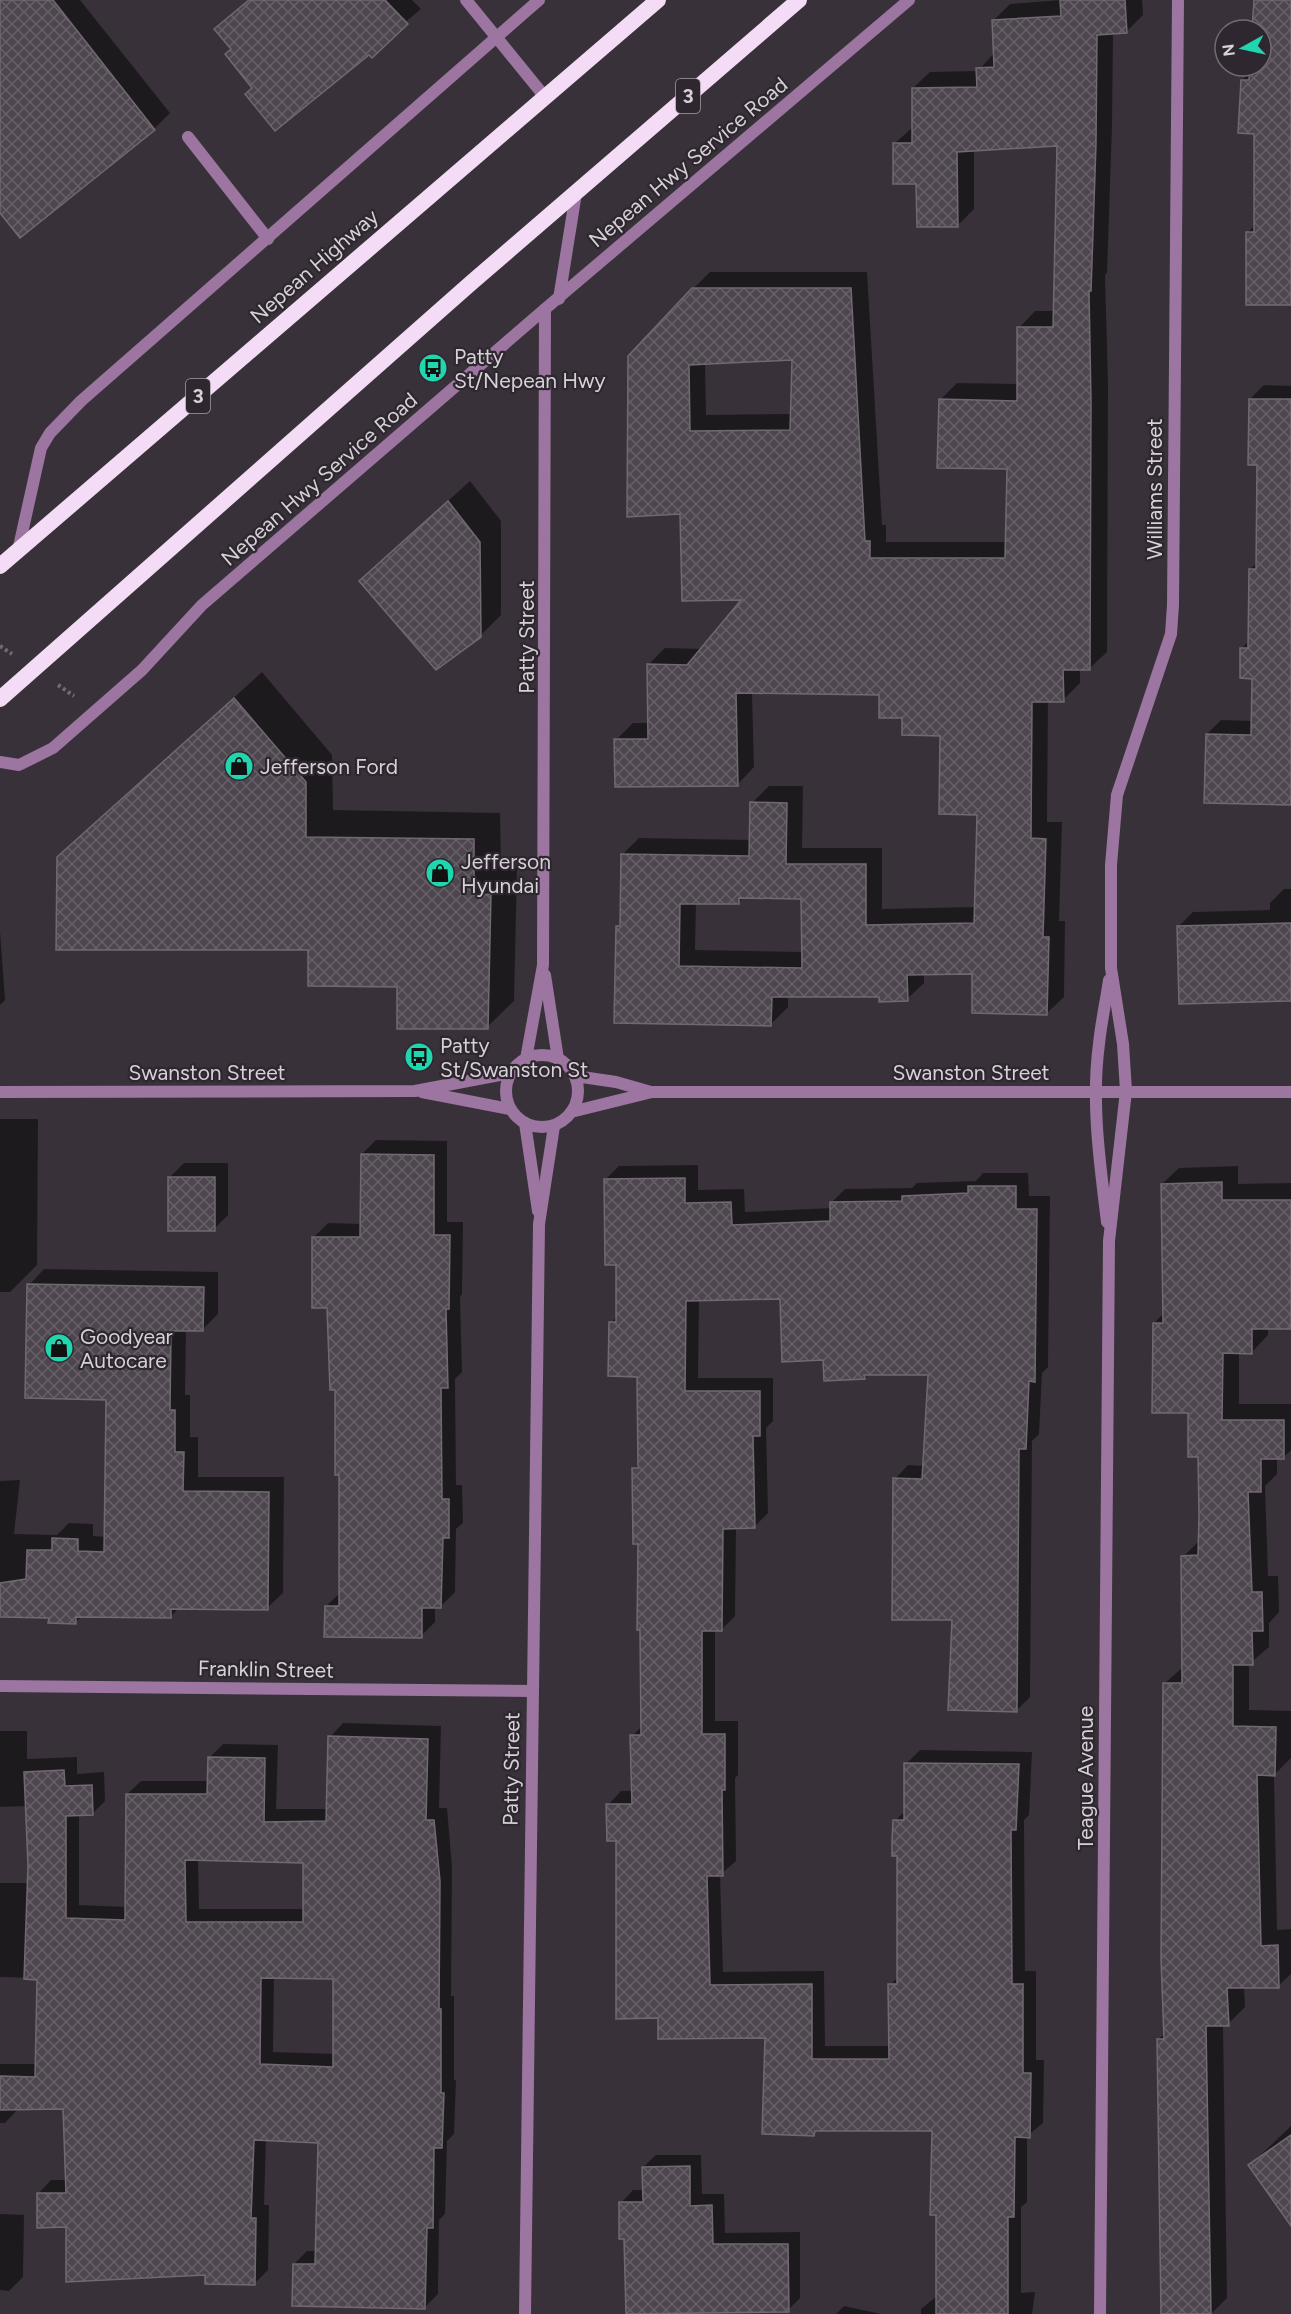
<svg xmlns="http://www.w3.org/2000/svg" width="1291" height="2314" font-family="Figtree,sans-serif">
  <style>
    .shadow { fill: #0007; fill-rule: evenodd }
    .building { fill: url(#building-cross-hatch); stroke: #716972; stroke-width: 1.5; fill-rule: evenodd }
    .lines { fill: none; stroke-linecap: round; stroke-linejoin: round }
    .path { stroke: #716b72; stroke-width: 4; stroke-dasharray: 3 3; stroke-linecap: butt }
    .service { stroke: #9c75a0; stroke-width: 12 }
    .minor { stroke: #9c75a0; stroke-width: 12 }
    .tertiary { stroke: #9c75a0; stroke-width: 12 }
    .trunk { stroke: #f4dcf6; stroke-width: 16 }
    .labels { text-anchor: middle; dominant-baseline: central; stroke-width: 4.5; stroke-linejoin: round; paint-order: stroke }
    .shield { fill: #2e272f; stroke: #a49ea4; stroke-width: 1.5 }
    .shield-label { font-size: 20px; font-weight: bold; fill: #d6d1d6 }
    .street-label { font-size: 21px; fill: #d6d1d6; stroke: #2e272f }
    .poi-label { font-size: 21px; fill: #d6d1d6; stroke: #2e272f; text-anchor: start }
  </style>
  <defs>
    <pattern id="building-cross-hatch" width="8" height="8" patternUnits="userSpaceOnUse" patternTransform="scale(1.5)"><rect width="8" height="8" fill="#4e464f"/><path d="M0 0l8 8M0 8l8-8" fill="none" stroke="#676068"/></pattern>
  </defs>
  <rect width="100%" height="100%" fill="#383139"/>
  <g class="shadow">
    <polygon points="0,0 80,0 170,113 154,129 20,236 0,211"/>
    <polygon points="249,0 412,0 421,9 369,53 254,87 232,48 216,29"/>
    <path d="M1062,0H1142L1143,15L1126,32L1113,33L1112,126L1107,273L1105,275L1108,384L1107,652L1090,668H1080V683L1063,700H1048L1047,822H1062L1059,921H1065L1064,997L1047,1013L974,972L924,973V983L907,999L880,996L788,995V1007L771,1024L617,927L622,923V855L639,838L751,840L752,803L769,786H803L802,848H882V909L976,907L979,813L941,735L903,716L881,693L752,692L754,767L738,784L616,740L633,723H649L648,665L665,648L702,649L744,598L682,512L629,515L693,289L710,272H867L882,525H886V542H1007L1008,467L940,400L957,383L1019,384V328L1035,311H1055L1059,144L974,150V209L958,225L918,182L894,144L913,127V88L930,72L978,71L995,52L993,21L1010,4ZM794,358L792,414L706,415L705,363ZM744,897L803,898V952L695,950L696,902L738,903Z"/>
    <polygon points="1255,0 1291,0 1291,304 1248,232 1256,224 1256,132 1242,80 1251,72 1251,66 1261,66 1261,30 1253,30"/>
    <polygon points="1264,385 1291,386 1291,804 1207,734 1221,720 1252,721 1253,677 1242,648 1250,640 1250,569 1258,562 1258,464 1250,399"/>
    <polygon points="470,481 501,521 501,615 480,636 382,561"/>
    <polygon points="262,672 332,755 333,810 500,813 501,868 517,868 514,1001 487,1027 399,985 310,948 58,858"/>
    <polygon points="1284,889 1291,889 1291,1000 1179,926 1193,912 1270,910 1270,903"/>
    <polygon points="0,931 5,1000 0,1005"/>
    <polygon points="0,1119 38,1119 37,1265 10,1292 0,1292"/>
    <polygon points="376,1140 447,1141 447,1222 463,1222 462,1294 460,1297 462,1372 455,1379 456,1485 462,1485 463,1523 456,1529 455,1592 441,1606 435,1606 435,1622 421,1636 326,1606 341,1592 340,1474 329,1307 314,1237 328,1223 362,1224 362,1154"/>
    <polygon points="184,1163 228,1163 228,1215 214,1229 170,1177"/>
    <polygon points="698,1165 698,1190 744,1189 745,1212 832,1208 831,1203 845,1189 912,1188 917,1183 976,1181 983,1173 1028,1173 1029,1196 1050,1196 1048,1367 1042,1373 1039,1434 1032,1441 1030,1697 1016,1711 954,1619 895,1479 908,1465 925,1466 930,1374 868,1374 864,1378 825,1359 781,1297 699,1299 698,1378 773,1378 773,1421 766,1428 768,1513 754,1527 736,1527 735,1616 721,1630 715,1630 715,1721 738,1721 738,1775 735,1778 736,1861 720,1875 723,1972 824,1971 825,2046 890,2046 890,1985 899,1976 898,1854 895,1821 906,1810 906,1764 920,1750 1032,1752 1029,1815 1024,1820 1025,1971 1036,1971 1036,2060 1044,2060 1043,2123 1027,2136 1027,2202 1021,2207 1021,2293 1035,2292 1032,2314 921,2314 921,2309 937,2296 938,2213 933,2130 819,2129 814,2134 766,2037 659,2017 608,1805 621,1791 633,1791 632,1736 643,1725 640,1542 634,1469 639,1463 639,1376 611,1323 617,1316 617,1263 605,1180 619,1166"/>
    <polygon points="1238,1166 1238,1184 1291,1183 1291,1328 1268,1328 1268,1335 1252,1352 1239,1352 1239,1404 1291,1404 1291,1450 1284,1457 1277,1457 1277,1474 1265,1486 1268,1576 1278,1576 1279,1612 1269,1623 1269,1647 1249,1664 1249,1710 1291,1711 1291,1758 1274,1775 1277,1930 1291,1929 1291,1974 1278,1986 1244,1987 1245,2007 1228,2024 1223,2024 1227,2298 1211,2314 1163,2314 1158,2040 1165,2033 1164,1684 1183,1667 1183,1557 1200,1540 1199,1456 1189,1412 1154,1323 1164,1313 1162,1184 1179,1168"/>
    <polygon points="44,1269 218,1272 218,1314 202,1330 186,1330 185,1395 190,1395 190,1437 198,1437 198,1477 284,1477 283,1593 267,1608 180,1607 171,1616 83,1615 76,1622 50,1617 0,1616 0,1481 20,1480 14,1534 57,1535 69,1523 93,1524 93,1536 106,1537 107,1398 29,1285"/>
    <path d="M343,1723L441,1726L439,1808H447L452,1867L451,1996H454V2080H456L454,2134L447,2141L445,2214L439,2220L438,2294L424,2308L294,2264L307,2251H317L320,2142L266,2139L264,2205H269L268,2270L255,2283L206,2274L67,2226L38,2194L51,2180H67L65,2108H19L5,2123H0V2064H37L39,1978L0,1977V1883H28L27,1806L0,1807V1731H27V1759L77,1757V1774L104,1772L105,1801L92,1814H79V1905L127,1907V1794L141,1781H209V1758L223,1744L278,1745L276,1809H328L330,1737ZM198,1859L304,1861V1909H199ZM274,1977H334L335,2054L273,2052Z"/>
    <polygon points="1291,2126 1291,2224 1250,2165"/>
    <polygon points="656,2155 701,2155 702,2194 724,2194 725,2233 800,2232 800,2298 788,2310 627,2314 626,2237 621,2203 633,2190 644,2190 643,2167"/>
    <polygon points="0,2214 24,2215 23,2277 9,2291 0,2290"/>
    <polygon points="844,2306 881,2314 836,2314"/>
  </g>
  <g class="building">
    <polygon points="0,0 53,0 155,130 20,238 0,213"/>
    <polygon points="249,0 385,0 408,24 372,58 369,55 275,131 245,94 252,88 225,54 231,49 214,29"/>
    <path d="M1060,0H1125L1127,33L1097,35L1096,144L1091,291H1089L1091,402L1090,670H1063L1064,702H1032L1031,838L1046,839L1043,937H1049L1047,1015L972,1013V974L907,975L908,1001L879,1002V997H772L771,1026L614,1023L616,926H620L621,854L749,856L750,802L787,803L786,864H866V925L974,923L977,815L939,814L940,736L902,735V718H879V695L736,693L738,786L615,787L614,739H648L647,664L687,665L741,600L682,601L680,514L627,517L628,356L692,288H851L865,541H870V558H1005L1007,469L937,468L939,399L1017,401V327H1053L1057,146L957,152L958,227H917L916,184H893V143H912V88L977,87L976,68L994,67L992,20L1061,16ZM792,360L790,430L690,431L689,365ZM739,898L801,899L802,968L679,966L680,904H739Z"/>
    <polygon points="1254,0 1291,0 1291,305 1246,305 1246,232 1254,232 1254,134 1238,133 1241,80 1249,80 1250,66 1261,66 1261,30 1252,30"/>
    <polygon points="1249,399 1291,399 1291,805 1204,803 1206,734 1251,735 1252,679 1240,678 1240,648 1248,648 1249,569 1256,569 1257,465 1248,465"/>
    <polygon points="448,501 480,542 481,637 436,670 359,581"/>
    <polygon points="234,698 306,782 306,837 474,839 474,895 491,894 488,1029 397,1029 397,987 308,986 308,950 56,950 57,857"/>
    <polygon points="1291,923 1291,1001 1179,1004 1177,926"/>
    <polygon points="361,1154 434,1155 434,1235 450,1235 449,1309 446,1309 448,1388 441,1388 442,1499 449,1499 449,1538 443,1538 441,1608 422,1608 422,1638 324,1637 325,1606 339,1606 339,1475 335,1475 335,1390 330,1390 327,1308 312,1308 312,1237 360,1237"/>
    <rect x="168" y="1177" width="47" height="54"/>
    <polygon points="685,1178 685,1203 731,1202 732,1225 830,1221 830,1202 902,1201 902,1196 968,1193 968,1186 1016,1186 1016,1209 1037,1209 1035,1382 1029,1381 1026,1449 1019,1449 1017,1712 948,1710 952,1620 892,1620 893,1478 922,1479 928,1375 864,1375 865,1379 824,1381 823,1360 782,1362 780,1299 686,1301 685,1391 760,1391 760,1436 753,1436 755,1528 723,1529 722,1631 702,1631 702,1734 725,1734 725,1790 722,1790 723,1876 707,1876 710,1985 812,1984 812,2059 889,2059 888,1984 897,1984 897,1856 892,1856 892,1841 893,1820 904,1820 904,1763 1019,1764 1016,1830 1011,1830 1012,1984 1023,1984 1023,2073 1031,2073 1030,2138 1015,2137 1014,2217 1008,2217 1008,2314 936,2314 936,2215 930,2215 932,2131 815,2131 814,2136 762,2134 765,2038 658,2039 658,2018 616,2019 616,1841 607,1841 606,1804 632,1804 630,1735 641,1735 640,1630 637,1630 638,1544 633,1544 632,1468 638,1468 637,1377 608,1376 609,1322 616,1322 616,1265 605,1265 604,1179"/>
    <polygon points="1222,1182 1222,1200 1291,1200 1291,1329 1252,1329 1252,1354 1223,1353 1222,1420 1284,1420 1284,1459 1261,1459 1261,1492 1248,1492 1252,1592 1262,1592 1263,1631 1252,1631 1253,1665 1233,1665 1233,1726 1276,1727 1275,1776 1257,1775 1261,1946 1278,1945 1279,1988 1227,1988 1229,2026 1206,2026 1211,2314 1161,2314 1157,2039 1164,2039 1161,1959 1163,1683 1182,1683 1181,1556 1198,1555 1199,1516 1198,1457 1188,1457 1188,1413 1152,1413 1153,1323 1163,1323 1161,1184"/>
    <polygon points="27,1284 204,1287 203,1331 171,1331 170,1410 175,1410 175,1452 184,1452 183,1491 269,1492 268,1610 171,1609 171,1618 76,1617 76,1624 48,1623 49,1618 0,1617 0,1583 26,1579 27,1550 52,1550 52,1538 78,1539 78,1551 104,1552 106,1400 25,1398"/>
    <path d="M328,1736L428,1739L426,1820H434L440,1881L439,2009H441V2093H444L442,2148H434L433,2228H427L425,2309L292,2306L293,2264H315L318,2143L254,2140L251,2218H256L255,2285L205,2284V2275L66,2282V2227L37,2228V2193H66L63,2109L0,2110V2076L35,2077L37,1980L24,1979L28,1865L24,1772L64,1770L65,1786L92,1785L93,1815L66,1816V1918L125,1920L126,1794H207L208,1757L265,1758L264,1822L326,1821ZM185,1860L303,1863V1922H186ZM261,1978L333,1979V2067L260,2064Z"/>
    <polygon points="1291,2135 1291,2226 1248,2165"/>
    <polygon points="690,2166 690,2206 712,2205 713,2244 788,2244 789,2312 626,2314 624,2239 619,2239 619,2202 643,2202 642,2167"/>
  </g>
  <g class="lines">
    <g class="path">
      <polyline points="0,646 12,654"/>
      <polyline points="58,685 74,696"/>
    </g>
    <polyline class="service" points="188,137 268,239"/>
    <g class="minor">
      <polyline points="466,0 545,97"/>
      <polyline points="559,299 576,193"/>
      <polyline points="18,551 41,448 50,433 81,401 539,0"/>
      <polyline points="0,762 19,765 53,748 142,670 202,605 545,309 909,0"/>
      <polyline points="545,975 558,1059"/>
      <polyline points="526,1059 543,965 545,309"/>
      <polyline points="525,1123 538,1211"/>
      <path d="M1107,1222C1100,1164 1091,1103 1099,1044C1101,1023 1106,1001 1109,980"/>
      <polyline points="0,1686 531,1691"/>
      <polyline points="525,2314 539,1224 554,1126"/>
      <polyline points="1100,2314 1109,1241 1126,1091 1123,1044 1111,968 1111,865 1117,795 1171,634 1173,605 1178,0"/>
    </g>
    <g class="tertiary">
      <circle cx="542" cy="1091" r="36"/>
      <polyline points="575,1076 616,1082 651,1092"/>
      <polyline points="0,1092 415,1091 511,1073"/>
      <polyline points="422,1092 510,1109"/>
      <polyline points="571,1112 652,1092 1291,1092"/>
    </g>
    <g class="trunk">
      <polyline points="0,566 658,0"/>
      <polyline points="0,699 471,283 799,0"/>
    </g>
  </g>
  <defs>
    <g id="bus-disc" transform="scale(1.5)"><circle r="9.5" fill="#21d5af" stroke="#2e272f"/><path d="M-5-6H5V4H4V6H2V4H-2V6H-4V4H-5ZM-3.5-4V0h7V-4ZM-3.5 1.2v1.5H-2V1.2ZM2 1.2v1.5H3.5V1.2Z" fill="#111"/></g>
    <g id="shop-disc" transform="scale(1.5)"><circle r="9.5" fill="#21d5af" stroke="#2e272f"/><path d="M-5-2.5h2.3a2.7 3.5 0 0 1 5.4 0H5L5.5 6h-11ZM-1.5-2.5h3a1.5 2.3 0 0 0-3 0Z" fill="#111"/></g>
  </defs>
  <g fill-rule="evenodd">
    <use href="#bus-disc" x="433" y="368"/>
    <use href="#shop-disc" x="239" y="766"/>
    <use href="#shop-disc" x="440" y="873"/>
    <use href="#bus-disc" x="419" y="1057"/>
    <use href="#shop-disc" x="59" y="1348"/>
  </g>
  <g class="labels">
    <g class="shield">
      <rect x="676" y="79" width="24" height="34" rx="4.5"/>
      <rect x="186" y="379" width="24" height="34" rx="4.5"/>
    </g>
    <g class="shield-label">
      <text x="688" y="96">3</text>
      <text x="198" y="396">3</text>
    </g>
    <g class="street-label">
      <text transform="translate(688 162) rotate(-40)">Nepean Hwy Service Road</text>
      <text transform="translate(314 266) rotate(-41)">Nepean Highway</text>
      <text transform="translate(319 479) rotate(-41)">Nepean Hwy Service Road</text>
      <text transform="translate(1154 489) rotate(-90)">Williams Street</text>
      <text transform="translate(526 637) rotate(-90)">Patty Street</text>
      <text x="207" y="1072">Swanston Street</text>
      <text x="971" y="1072">Swanston Street</text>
      <text transform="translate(266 1669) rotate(1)">Franklin Street</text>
      <text transform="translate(511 1769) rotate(-89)">Patty Street</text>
      <text transform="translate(1085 1778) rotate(-90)">Teague Avenue</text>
    </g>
    <g class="poi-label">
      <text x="454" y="356">Patty<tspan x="454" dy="24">St/Nepean Hwy</tspan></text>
      <text x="260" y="766">Jefferson Ford</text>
      <text x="461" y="861">Jefferson<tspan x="461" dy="24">Hyundai</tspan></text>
      <text x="440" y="1045">Patty<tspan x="440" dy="24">St/Swanston St</tspan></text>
      <text x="80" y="1336">Goodyear<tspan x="80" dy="24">Autocare</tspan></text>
    </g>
  </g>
  <g transform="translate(1243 48) rotate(262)"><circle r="28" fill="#2e272f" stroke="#716b72" stroke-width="1.5"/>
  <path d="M0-4.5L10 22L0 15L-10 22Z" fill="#21d5af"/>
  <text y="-9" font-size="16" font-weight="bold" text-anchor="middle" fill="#d6d1d6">N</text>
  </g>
</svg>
